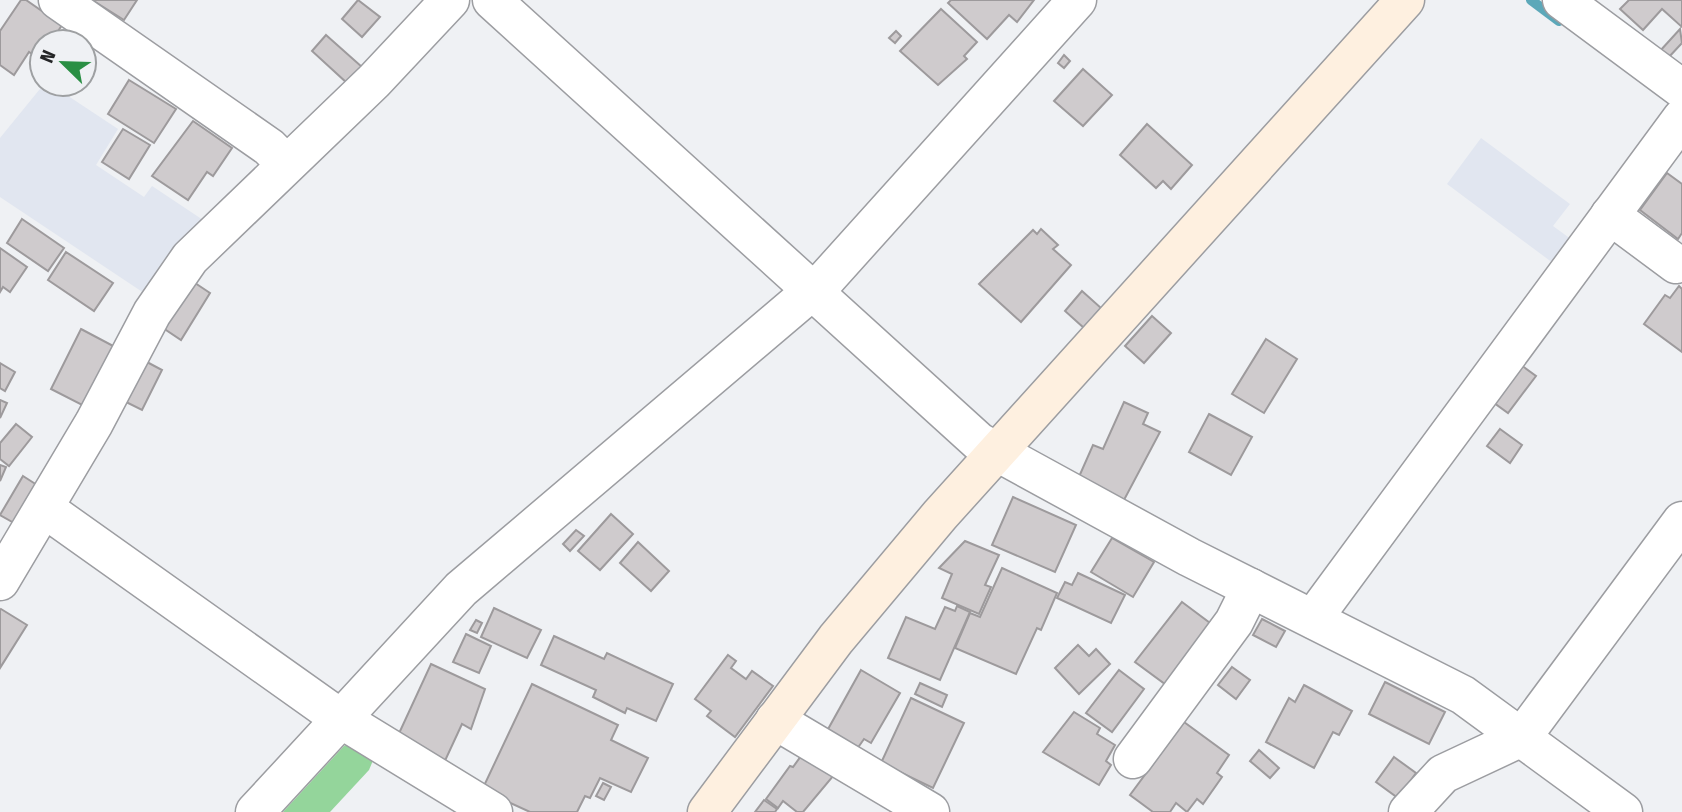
<svg xmlns="http://www.w3.org/2000/svg" width="1682" height="812" font-family="'Fira Sans Condensed',sans-serif">
  <style>
    .built { fill: #e1e6f0 }
    .forest { fill: #94d59b }
    .lines { fill: none; stroke-linecap: round; stroke-linejoin: round }
    .stream { stroke: #5ca8b9; stroke-width: 10 }
    .building { fill: #cfcbcd; stroke: #9d9a9c; stroke-width: 2 }
    .street-casing { stroke: #9c9da1; stroke-width: 41 }
    .secondary-casing { stroke: #9c9da1; stroke-width: 41 }
    .street { stroke: #fff; stroke-width: 38 }
    .secondary { stroke: #fef0e0; stroke-width: 38 }
  </style>
  <rect width="100%" height="100%" fill="#eff1f4"/>
  <g class="built">
    <polygon points="44,84 50,84 118,129 96,165 144,197 152,186 206,222 147,295 0,197 0,138"/>
    <polygon points="1481,138 1570,204 1553,226 1579,245 1561,269 1447,184"/>
  </g>
  <polygon class="forest" points="357,741 374,758 369,770 330,812 283,812 344,746"/>
  <g class="lines">
    <polyline class="stream" points="1531,0 1559,21"/>
  </g>
  <g class="building">
    <polygon points="21,0 26,0 62,25 51,42 42,42 39,59 29,52 14,75 0,65 0,31"/>
    <polygon points="92,0 137,0 124,20"/>
    <polygon points="358,0 380,17 362,37 342,19"/>
    <polygon points="951,0 1034,0 1017,22 1009,15 987,39 948,3"/>
    <polygon points="1629,0 1682,0 1682,27 1662,9 1643,30 1620,9"/>
    <polygon points="941,9 977,42 964,56 967,59 938,85 900,51"/>
    <polygon points="1680,29 1682,43 1668,58 1660,51"/>
    <polygon points="896,31 901,36 895,43 889,38"/>
    <polygon points="326,35 362,67 347,83 312,51"/>
    <polygon points="1064,55 1070,61 1064,68 1058,63"/>
    <polygon points="1083,69 1112,95 1083,126 1054,101"/>
    <polygon points="129,80 176,109 154,143 108,114"/>
    <polygon points="193,121 232,148 213,176 207,172 188,200 152,176"/>
    <polygon points="1147,124 1192,165 1171,189 1163,181 1156,188 1120,155"/>
    <polygon points="123,129 150,145 129,179 102,162"/>
    <polygon points="1667,173 1682,184 1682,233 1678,239 1640,210"/>
    <polygon points="22,219 64,248 48,271 7,243"/>
    <polygon points="1041,229 1058,245 1053,249 1071,265 1021,322 979,284 1033,230 1037,234"/>
    <polygon points="0,248 27,267 10,292 3,287 0,292"/>
    <polygon points="66,252 113,283 94,311 48,280"/>
    <polygon points="192,281 210,293 181,340 163,328"/>
    <polygon points="1679,286 1682,289 1682,352 1644,324 1665,295 1670,298"/>
    <polygon points="1082,291 1101,308 1084,328 1065,311"/>
    <polygon points="1152,316 1171,333 1144,363 1125,346"/>
    <polygon points="81,329 117,348 88,408 51,389"/>
    <polygon points="1266,339 1297,359 1264,413 1232,394"/>
    <polygon points="145,361 162,370 142,410 124,401"/>
    <polygon points="1517,362 1536,376 1508,413 1490,400"/>
    <polygon points="0,363 15,372 5,391 0,388"/>
    <polygon points="0,400 7,403 0,418"/>
    <polygon points="1124,402 1148,413 1143,424 1160,432 1124,500 1078,479 1093,445 1103,449"/>
    <polygon points="1209,414 1252,437 1231,475 1189,452"/>
    <polygon points="16,424 32,437 9,466 0,459 0,443"/>
    <polygon points="1500,429 1522,445 1510,463 1487,446"/>
    <polygon points="0,465 6,467 0,481"/>
    <polygon points="23,476 37,485 14,523 0,515"/>
    <polygon points="1013,497 1076,525 1055,572 992,545"/>
    <polygon points="611,514 633,534 600,570 578,551"/>
    <polygon points="576,530 584,536 570,551 563,544"/>
    <polygon points="1112,538 1154,562 1133,597 1091,572"/>
    <polygon points="965,541 999,555 985,585 991,587 979,614 942,598 952,574 939,568"/>
    <polygon points="638,542 669,571 651,591 620,563"/>
    <polygon points="1002,568 1057,593 1041,630 1037,628 1016,674 955,648 970,613 980,617"/>
    <polygon points="1078,573 1125,595 1111,623 1057,598 1065,582 1072,585"/>
    <polygon points="1182,602 1214,626 1169,687 1135,662"/>
    <polygon points="957,606 970,612 940,680 888,658 906,617 935,629 945,607 955,611"/>
    <polygon points="494,608 541,630 527,658 481,637"/>
    <polygon points="1,609 27,625 0,668 0,610"/>
    <polygon points="1262,619 1285,631 1276,647 1253,635"/>
    <polygon points="476,620 482,623 477,633 470,630"/>
    <polygon points="466,634 491,646 479,673 453,662"/>
    <polygon points="554,636 604,659 607,653 673,684 656,721 627,708 625,713 593,697 596,690 541,665"/>
    <polygon points="1078,645 1089,656 1096,649 1110,664 1079,694 1055,668"/>
    <polygon points="728,655 736,661 731,668 746,679 752,671 773,686 735,737 707,716 711,711 695,699"/>
    <polygon points="431,664 485,689 471,729 462,724 443,765 395,742"/>
    <polygon points="1232,667 1250,680 1236,699 1218,685"/>
    <polygon points="861,670 900,693 871,743 864,739 857,749 827,731"/>
    <polygon points="1119,670 1144,689 1112,732 1086,713"/>
    <polygon points="1385,682 1445,712 1429,744 1369,714"/>
    <polygon points="920,683 947,695 942,707 915,694"/>
    <polygon points="532,684 618,725 611,740 648,758 631,792 600,778 590,798 585,796 577,812 530,812 482,790"/>
    <polygon points="1304,685 1352,711 1339,735 1333,732 1314,768 1266,742 1289,698 1295,702"/>
    <polygon points="911,698 964,723 933,788 881,763"/>
    <polygon points="1074,712 1100,728 1097,734 1115,745 1106,761 1111,765 1099,785 1043,752"/>
    <polygon points="1184,722 1229,755 1217,773 1222,777 1203,804 1197,799 1187,812 1176,803 1170,812 1153,812 1130,795"/>
    <polygon points="1259,750 1279,768 1270,778 1250,761"/>
    <polygon points="804,752 834,775 803,812 797,812 783,801 778,808 766,799 790,766 793,767"/>
    <polygon points="1394,757 1416,773 1398,798 1376,782"/>
    <polygon points="603,783 611,787 604,800 596,796"/>
    <polygon points="764,800 777,809 775,812 755,812"/>
  </g>
  <g class="lines">
    <g class="street-casing">
      <g id="street">
        <polyline points="58,0 269,147 286,164"/>
        <polyline points="492,0 979,442 1189,557 1463,695 1623,812"/>
        <polyline points="1562,0 1682,89"/>
        <polyline points="1610,215 1676,264"/>
        <polyline points="44,508 341,719 493,812"/>
        <polyline points="0,581 94,423 152,313 190,258 374,81 450,0"/>
        <polyline points="1315,620 1323,605 1682,118"/>
        <polyline points="775,720 930,812"/>
        <polyline points="1133,759 1234,622 1251,588"/>
        <polyline points="255,812 461,589 826,279 1077,0"/>
        <polyline points="1408,812 1443,774 1522,737 1682,521"/>
      </g>
    </g>
    <g class="secondary-casing">
      <polyline id="secondary" points="707,812 836,639 940,515 1405,0"/>
    </g>
    <use href="#street" class="street"/>
    <use href="#secondary" class="secondary"/>
  </g>
  <g transform="translate(63 63) rotate(293)"><circle r="33" fill="#eff1f4" stroke="#9ea0a2" stroke-width="2"/>
  <path d="M0-5L12 26L0 18L-12 26Z" fill="#2a8f44"/>
  <text y="-10" font-size="19" font-weight="bold" text-anchor="middle" fill="#252627">N</text>
  </g>
</svg>
